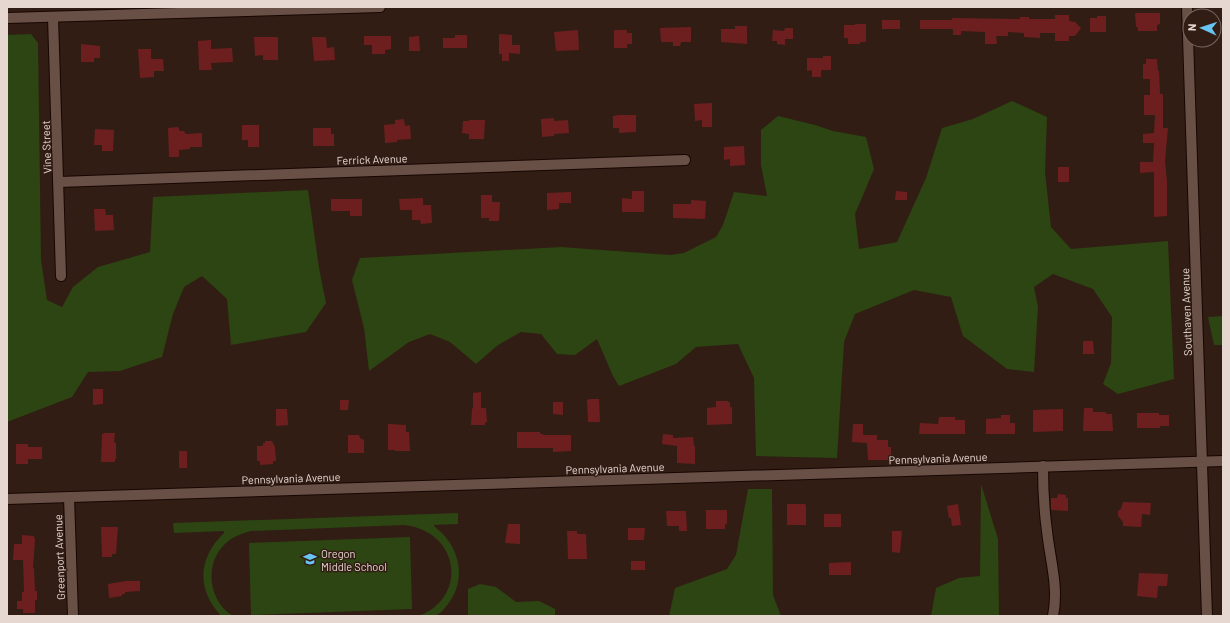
<svg xmlns="http://www.w3.org/2000/svg" width="1230" height="623" font-family="Barlow,sans-serif">
  <style>
    .green { fill: #2c4512 }
    .building { fill: #6d1f1f }
    .lines { fill: none; stroke-linecap: round; stroke-linejoin: round }
    .minor-casing { stroke: #180602; stroke-width: 12 }
    .minor { stroke: #685046; stroke-width: 10 }
    .labels { text-anchor: middle; dominant-baseline: central; stroke-width: 3; stroke-linejoin: round; paint-order: stroke }
    .street-label { font-size: 11px; fill: #e6d7d1; stroke: #311d14 }
    .poi-label { font-size: 11px; fill: #e6d7d1; stroke: #311d14; text-anchor: start }
  </style>
  <rect width="100%" height="100%" fill="#311d14"/>
  <g class="green">
    <polygon points="31,34 38,43 41,260 47,300 62,307 73,287 98,267 150,252 153,197 308,190 319,268 326,303 306,332 231,345 227,299 202,276 184,287 173,314 162,357 120,371 88,372 72,397 7,422 7,35"/>
    <polygon points="1012,101 1047,117 1045,172 1051,227 1071,249 1168,241 1174,379 1118,394 1103,384 1111,363 1112,317 1093,289 1053,274 1034,287 1038,307 1034,372 1007,369 963,336 951,297 914,290 855,314 844,342 837,458 756,456 754,378 738,344 696,347 676,364 619,386 613,376 597,339 575,355 557,354 541,334 521,332 498,345 476,364 450,342 430,334 409,342 369,371 364,328 352,280 360,258 561,247 670,255 684,253 716,237 723,225 734,192 767,196 761,165 761,130 778,116 815,125 833,131 866,137 874,169 855,214 859,249 897,242 926,178 942,128 973,119"/>
    <polygon points="1223,316 1223,345 1214,345 1208,317"/>
    <polygon points="981,484 998,539 999,616 931,616 936,588 959,578 980,576"/>
    <polygon points="748,489 772,489 773,595 781,616 669,616 675,588 727,569 736,555"/>
    <path d="M458,513V524L434,525L435,527C459,545 468,578 448,604C445,608 440,615 434,616C430,617 424,616 419,616C469,596 459,531 404,525L252,531C242,533 232,537 225,544C204,564 208,601 233,616H221C196,589 198,558 224,533V531L174,533L173,523Z"/>
    <polygon points="410,537 412,609 251,615 249,543"/>
    <polygon points="480,584 496,587 516,602 539,601 555,609 555,616 468,616 468,589"/>
  </g>
  <g class="building">
    <polygon points="1135,13 1160,13 1160,24 1157,25 1157,31 1138,31 1138,27 1136,27"/>
    <polygon points="1055,15 1069,15 1069,21 1075,22 1081,28 1075,36 1069,36 1069,41 1055,41 1055,33 1040,33 1040,38 1024,37 1024,33 1008,32 1008,36 996,36 997,44 985,44 985,32 961,31 961,35 953,35 953,29 920,29 920,20 952,20 952,18 1020,19 1020,17 1029,17 1029,19 1055,19"/>
    <polygon points="1097,16 1106,16 1106,32 1090,32 1090,18 1097,18"/>
    <rect x="882" y="20" width="18" height="9"/>
    <polygon points="855,24 866,24 866,42 860,42 860,44 848,44 848,38 844,38 844,25 855,25"/>
    <polygon points="735,26 747,26 747,44 721,42 721,29 735,29"/>
    <polygon points="691,27 691,42 681,42 680,46 673,46 673,42 661,42 660,28"/>
    <polygon points="785,28 793,28 793,39 785,39 785,45 777,44 777,41 772,41 773,30 784,31"/>
    <polygon points="578,30 579,50 556,51 554,32"/>
    <polygon points="614,30 627,30 627,33 632,33 632,44 627,44 627,48 614,48"/>
    <polygon points="499,34 512,35 512,45 520,45 520,54 509,53 509,61 502,61 502,54 499,54"/>
    <polygon points="455,35 467,35 467,48 443,48 443,38 455,38"/>
    <polygon points="364,36 391,36 391,49 385,50 385,54 372,54 372,45 364,45"/>
    <polygon points="419,36 420,51 409,51 409,37"/>
    <polygon points="254,37 278,37 278,60 263,60 263,55 255,56"/>
    <polygon points="312,37 326,37 327,48 334,47 335,60 314,61"/>
    <polygon points="211,40 211,49 232,48 233,62 211,63 212,70 199,70 198,41"/>
    <polygon points="81,44 100,46 100,58 94,58 94,62 81,62"/>
    <polygon points="138,49 151,49 151,59 163,59 164,71 154,71 154,77 140,78"/>
    <polygon points="823,56 831,56 831,70 821,70 821,77 812,77 812,70 807,71 807,58 823,58"/>
    <polygon points="1146,59 1157,59 1158,71 1159,71 1160,94 1163,94 1163,128 1168,128 1165,161 1167,182 1167,216 1154,217 1154,172 1140,173 1140,162 1153,162 1154,143 1143,143 1143,134 1154,133 1155,115 1144,115 1144,95 1150,95 1150,79 1143,79 1143,64 1146,64"/>
    <polygon points="712,103 712,127 702,127 702,120 695,121 694,104"/>
    <polygon points="619,115 636,115 636,132 619,133 619,128 613,128 613,116"/>
    <polygon points="554,118 554,121 568,120 569,133 554,134 554,136 542,137 541,119"/>
    <polygon points="404,119 405,126 410,125 411,139 397,140 397,142 385,143 384,125 395,124 395,120"/>
    <polygon points="469,120 485,120 484,139 469,139 469,134 462,133 463,121 469,121"/>
    <polygon points="242,125 259,125 259,147 248,147 248,140 242,140"/>
    <polygon points="178,127 180,131 184,131 186,134 202,133 202,147 190,147 190,149 179,150 179,157 169,157 168,128"/>
    <polygon points="313,128 331,128 331,134 334,134 334,146 313,146"/>
    <polygon points="95,129 114,130 113,151 102,151 102,145 94,145"/>
    <polygon points="744,146 745,165 730,166 730,159 724,160 724,147"/>
    <rect x="1058" y="167" width="11" height="15"/>
    <polygon points="632,191 644,191 644,212 622,212 622,198 632,199"/>
    <polygon points="896,191 907,192 907,200 895,200"/>
    <polygon points="571,192 571,203 559,203 559,209 547,210 547,193"/>
    <polygon points="481,195 492,195 492,202 500,202 499,221 489,221 489,218 481,218"/>
    <polygon points="423,198 423,205 431,205 432,223 421,224 420,220 412,220 412,210 400,210 399,199"/>
    <polygon points="331,199 362,199 362,216 350,216 350,211 331,211"/>
    <polygon points="691,200 706,201 705,219 673,218 673,204 691,204"/>
    <polygon points="94,209 105,209 106,215 113,215 114,230 95,231"/>
    <polygon points="1083,341 1093,341 1094,354 1083,354"/>
    <polygon points="93,389 103,389 103,404 93,405"/>
    <polygon points="481,392 481,408 486,408 487,422 485,422 485,425 471,425 472,409 473,408 473,393"/>
    <polygon points="590,399 599,399 600,422 588,422 587,400"/>
    <polygon points="340,400 349,400 348,410 340,410"/>
    <polygon points="716,401 728,401 728,402 730,402 730,407 732,407 732,424 707,425 707,408 716,407"/>
    <polygon points="553,402 563,402 563,415 553,414"/>
    <polygon points="1084,408 1093,408 1093,412 1106,412 1106,414 1112,414 1113,431 1083,431"/>
    <polygon points="276,409 287,409 288,425 276,426"/>
    <polygon points="1063,409 1063,431 1033,432 1033,410"/>
    <polygon points="1137,413 1159,413 1159,415 1169,415 1169,426 1160,426 1160,428 1137,428"/>
    <polygon points="1001,415 1010,415 1010,423 1015,423 1015,434 986,434 986,419 1001,418"/>
    <polygon points="939,417 955,417 955,420 965,420 965,434 919,434 920,423 938,424"/>
    <polygon points="388,424 406,425 406,432 409,432 410,451 395,451 395,450 388,450"/>
    <polygon points="853,424 863,424 863,435 877,435 877,440 888,440 888,447 891,447 891,460 868,460 867,443 852,442"/>
    <polygon points="517,432 540,432 540,434 543,434 543,435 571,435 571,451 553,452 553,448 517,448"/>
    <polygon points="105,433 115,433 114,442 116,443 116,459 115,459 115,462 101,462 102,434"/>
    <polygon points="663,434 673,435 673,438 693,437 694,446 695,446 695,464 677,463 677,446 662,444"/>
    <polygon points="348,435 359,435 360,438 364,440 364,453 348,453"/>
    <polygon points="265,441 272,441 275,447 276,461 273,461 273,464 260,465 260,461 257,461 257,446 263,446 263,443 265,443"/>
    <polygon points="16,444 28,444 28,447 42,447 42,459 28,459 28,464 16,464"/>
    <rect x="179" y="451" width="8" height="17"/>
    <polygon points="1058,494 1066,495 1066,498 1068,498 1068,511 1051,510 1051,498 1057,498"/>
    <polygon points="1123,502 1151,503 1150,515 1142,514 1141,527 1123,526 1123,522 1118,516 1118,511 1121,509"/>
    <polygon points="787,504 805,504 806,506 806,525 787,525"/>
    <polygon points="958,504 961,525 952,526 951,518 949,518 947,506"/>
    <polygon points="706,510 727,510 727,524 725,524 725,529 706,529"/>
    <polygon points="666,511 686,511 687,531 679,531 679,526 667,526"/>
    <rect x="824" y="514" width="17" height="13"/>
    <polygon points="508,524 520,524 520,544 505,543"/>
    <polygon points="101,527 118,527 116,554 112,554 112,557 102,557"/>
    <polygon points="628,528 645,528 644,540 628,540"/>
    <polygon points="567,531 577,531 577,534 586,534 587,559 568,559"/>
    <polygon points="892,531 902,531 900,553 892,552"/>
    <polygon points="22,535 34,536 35,540 33,568 34,568 35,591 37,591 37,600 35,600 35,613 23,613 23,609 17,609 17,601 22,601 22,592 24,592 23,560 13,560 14,544 22,544"/>
    <rect x="631" y="561" width="14" height="9"/>
    <polygon points="851,562 851,575 829,575 829,563"/>
    <polygon points="1139,573 1168,574 1167,586 1158,586 1157,598 1137,596"/>
    <polygon points="126,581 140,581 140,591 125,592 125,594 122,594 122,596 109,598 108,584"/>
  </g>
  <g class="lines">
    <g class="minor-casing">
      <g id="minor">
        <polyline points="1187,7 1207,616"/>
        <polyline points="53,17 61,276"/>
        <polyline points="7,18 380,7"/>
        <polyline points="59,182 685,160"/>
        <path d="M1043,466C1043,488 1044,509 1047,531C1050,560 1059,587 1053,616"/>
        <polyline points="69,497 73,616"/>
        <polyline points="7,499 1223,461"/>
      </g>
    </g>
    <use href="#minor" class="minor"/>
  </g>
  <defs>
    <g id="school-bare" transform="scale(1.08)"><path d="M0-5L7-2L0 1L-7-2ZM-4 1L0 2.5L4 1V4Q0 6-4 4Z" fill="#68c4f0" stroke="#311d14" stroke-width="2.5" paint-order="stroke"/></g>
  </defs>
  <g fill-rule="evenodd">
    <use href="#school-bare" x="310" y="559"/>
  </g>
  <g class="labels">
    <g class="street-label">
      <text transform="translate(46 147) rotate(-92)">Vine Street</text>
      <text transform="translate(372 159) rotate(-2)">Ferrick Avenue</text>
      <text transform="translate(1186 312) rotate(-92)">Southaven Avenue</text>
      <text transform="translate(938 458) rotate(-2)">Pennsylvania Avenue</text>
      <text transform="translate(615 468) rotate(-2)">Pennsylvania Avenue</text>
      <text transform="translate(291 478) rotate(-2)">Pennsylvania Avenue</text>
      <text transform="translate(59 557) rotate(-92)">Greenport Avenue</text>
    </g>
    <g class="poi-label">
      <text x="321" y="553">Oregon<tspan x="321" dy="13">Middle School</tspan></text>
    </g>
  </g>
  <rect width="1230" height="623" fill="none" stroke="#e6d7d1" stroke-width="16"/>
  <g transform="translate(1202 28) rotate(273)"><circle r="19" fill="#311d14" stroke="#796760"/>
  <path d="M0-3L7 15L0 10L-7 15Z" fill="#68c4f0"/>
  <text y="-6" font-size="11" font-weight="bold" text-anchor="middle" fill="#e6d7d1">N</text>
  </g>
</svg>
